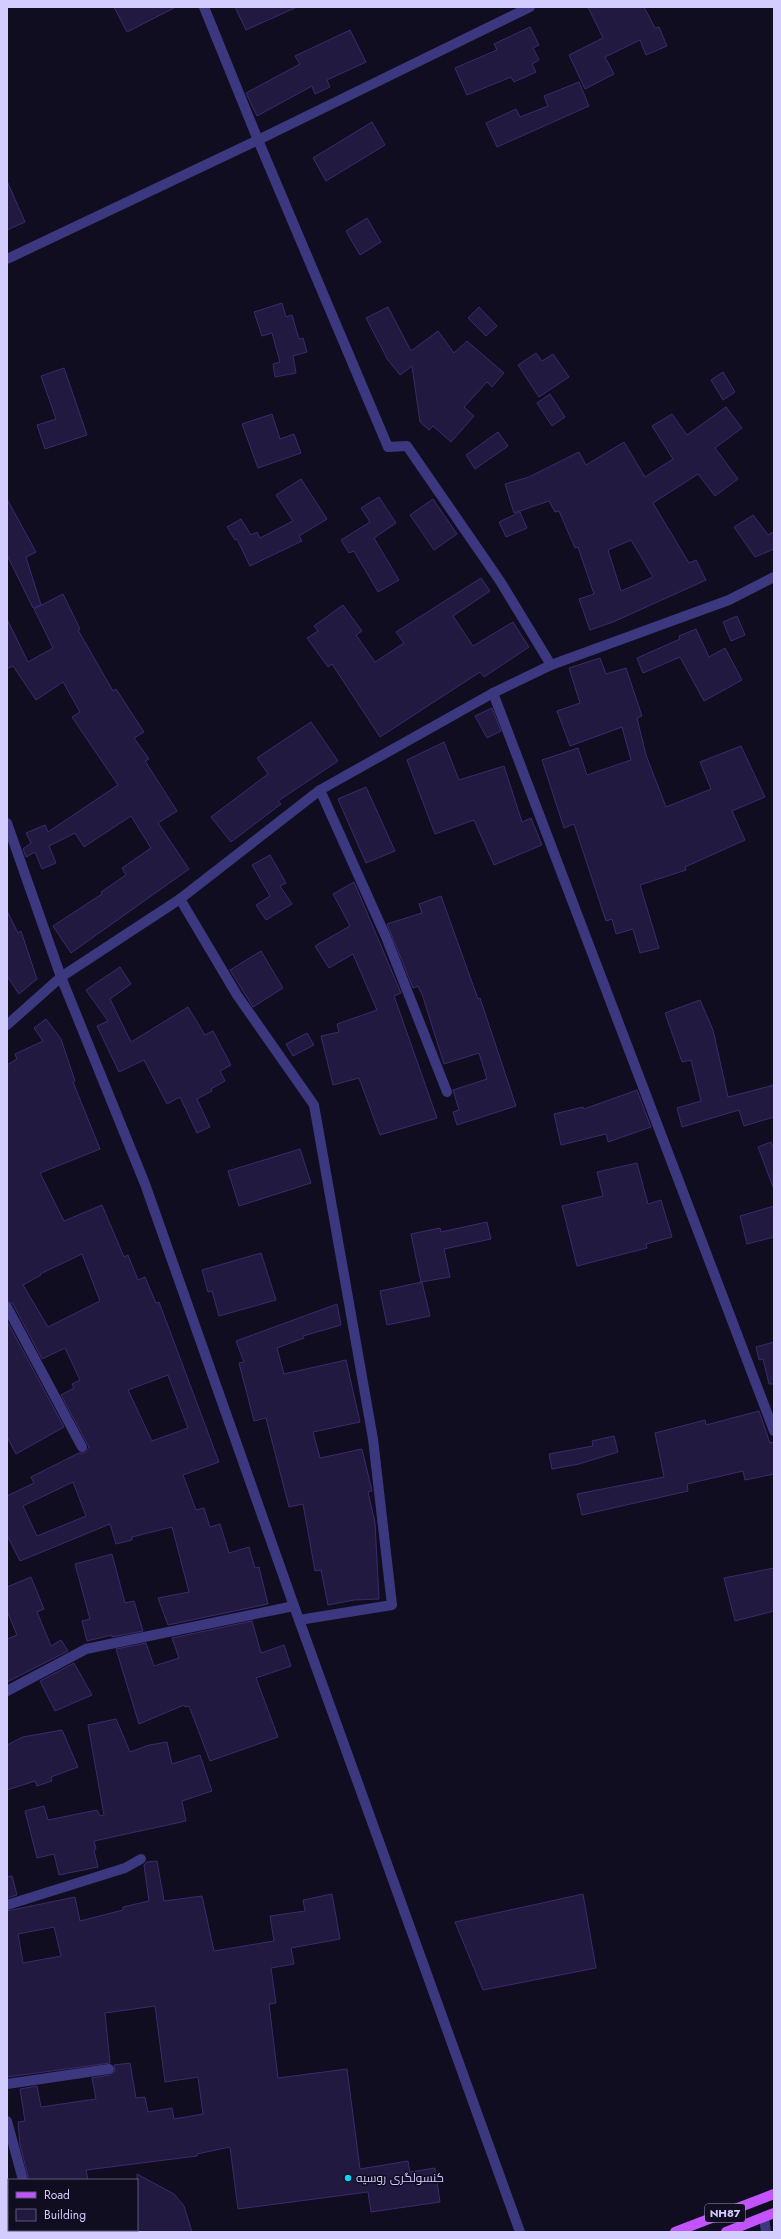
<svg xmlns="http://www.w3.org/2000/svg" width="781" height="2239" font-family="Jost,Cairo,sans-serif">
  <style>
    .building { fill: #221941; stroke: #3a2b6d; fill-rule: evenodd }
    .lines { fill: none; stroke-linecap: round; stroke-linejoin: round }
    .minor { stroke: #3c387f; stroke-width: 10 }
    .tertiary { stroke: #3c387f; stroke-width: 10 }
    .primary { stroke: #c353ff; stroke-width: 10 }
    .poi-dot { fill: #01d7f6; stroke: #110d20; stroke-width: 1.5 }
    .labels { text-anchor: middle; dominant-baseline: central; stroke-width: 3; stroke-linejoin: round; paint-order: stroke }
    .shield { fill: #110d20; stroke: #9993bc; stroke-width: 1 }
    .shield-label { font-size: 11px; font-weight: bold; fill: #d3ccff }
    .poi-label { font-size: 12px; fill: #d3ccff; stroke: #110d20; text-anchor: start }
  </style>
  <rect width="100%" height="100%" fill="#110d20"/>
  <g class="building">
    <polygon points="114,7 176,7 127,32"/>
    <polygon points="235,7 297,7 246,30"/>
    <polygon points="588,7 644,7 655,28 659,27 667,46 646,55 640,40 605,57 614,74 585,89 569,55 603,38"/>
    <polygon points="530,27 539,45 533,48 539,60 532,64 536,72 514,82 511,77 467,95 455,68 497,50 494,44"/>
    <polygon points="350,30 366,62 327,80 330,87 315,94 312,86 257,116 246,93 300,64 295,56"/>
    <polygon points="579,82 589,106 497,147 486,123 516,109 520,117 548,106 544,96"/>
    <polygon points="372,122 385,145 326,181 313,158"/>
    <polygon points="7,181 25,222 7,230"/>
    <polygon points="367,218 381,242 360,255 346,231"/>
    <polygon points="282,303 286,317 292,315 299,339 303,338 307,352 293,356 296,373 275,377 273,364 280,362 272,333 262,336 254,312"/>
    <polygon points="388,307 411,351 438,331 454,353 467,341 504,373 492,387 487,382 464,407 474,416 451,442 433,426 429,430 420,422 412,366 400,375 388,360 366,318"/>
    <polygon points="479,307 497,326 486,336 468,318"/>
    <polygon points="536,353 542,361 553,354 569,377 539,397 518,365"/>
    <polygon points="64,368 87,435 45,449 37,425 56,419 41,376"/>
    <polygon points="723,372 735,392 723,400 711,380"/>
    <polygon points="550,394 565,417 552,426 537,403"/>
    <path d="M726,407L742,428L715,448L738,479L715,496L698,474L653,503L689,563L696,560L706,580L613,622L590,630L579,599L594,594L578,547L575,548L559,511L555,512L549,501L514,513L505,484L529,477L579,452L586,465L624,442L645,477L673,459L652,426L672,414L687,435ZM631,540L653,577L621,591L608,550Z"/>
    <polygon points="272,414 280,439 294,434 301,453 258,468 242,424"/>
    <polygon points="498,432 508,446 475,469 466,455"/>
    <polygon points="301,479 327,519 299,536 302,541 250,566 237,539 235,540 227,527 241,519 251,535 257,532 260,538 293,521 276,495"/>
    <polygon points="379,497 396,523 374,538 399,580 378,592 354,551 349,553 341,540 370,522 361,508"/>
    <polygon points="7,499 36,552 26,557 41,605 33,608 7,555"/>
    <polygon points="433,499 457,534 434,550 410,515"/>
    <polygon points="520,512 527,528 506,537 499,522"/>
    <polygon points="753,515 768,535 774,532 774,549 755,557 734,527"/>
    <polygon points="481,578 490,591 453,616 473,646 513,622 529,647 484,677 480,672 380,737 332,664 328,667 307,638 318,631 314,626 343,605 362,631 356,635 375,662 404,643 396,632"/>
    <polygon points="63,594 80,629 78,630 113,691 116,689 144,732 134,738 149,759 145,761 177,811 158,823 189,869 71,953 53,926 102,894 101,892 126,875 122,868 151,848 131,816 84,847 75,833 49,846 56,863 42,869 35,852 26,857 23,849 31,843 26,833 45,825 48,832 118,785 72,717 80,712 63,682 36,700 13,666 7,669 7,619 28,662 53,648 34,609"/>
    <polygon points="737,616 745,635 731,641 723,622"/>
    <polygon points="696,629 709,657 725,648 742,680 704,701 680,657 643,673 637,658 680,639 679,636"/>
    <polygon points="600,658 606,674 626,668 642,716 637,718 646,755 666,807 711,789 700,762 741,746 765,797 732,811 745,840 685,867 686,870 640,885 659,948 640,953 633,929 616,934 612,919 606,921 574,824 564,828 542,760 578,748 587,775 631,760 622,727 570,746 557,711 580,703 569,668"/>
    <polygon points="492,708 501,731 487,738 475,716"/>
    <polygon points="311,722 338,761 278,801 281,804 231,842 211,817 268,774 257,758"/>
    <polygon points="444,742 459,780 504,766 522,822 531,818 542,845 494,865 474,820 435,834 407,760"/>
    <polygon points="366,787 395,851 366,863 338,799"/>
    <polygon points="270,855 286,883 280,886 292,904 266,920 256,905 270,896 252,865"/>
    <polygon points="354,882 401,993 394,996 437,1118 380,1135 359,1078 333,1085 321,1036 339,1032 337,1024 377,1010 353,954 329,968 315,946 350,926 333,894"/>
    <polygon points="441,896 478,999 480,998 516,1106 457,1125 453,1112 459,1110 453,1090 487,1079 479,1053 444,1064 422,994 418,986 413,988 387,924 422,913 419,904"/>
    <polygon points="7,911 18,933 21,931 37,979 19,994 7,976"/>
    <polygon points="261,951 283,988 253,1007 230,970"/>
    <polygon points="120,967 131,984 110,999 131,1042 188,1007 205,1035 213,1031 231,1065 220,1071 225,1081 211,1089 212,1091 197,1099 210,1127 197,1133 180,1097 167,1104 144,1060 119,1072 97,1026 108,1021 86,990"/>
    <polygon points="700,1000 713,1030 728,1097 774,1085 774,1117 744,1126 739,1110 682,1127 677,1108 701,1101 691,1060 682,1062 665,1013"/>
    <path d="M46,1019L61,1039L75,1081L73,1082L100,1149L40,1173L64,1221L102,1205L124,1257L128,1255L138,1280L145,1277L156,1303L159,1302L219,1462L183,1475L196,1510L204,1508L210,1527L220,1524L229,1553L249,1547L255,1568L259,1567L268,1604L168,1625L158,1598L189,1592L172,1527L132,1537V1540L116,1544L110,1524L20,1561L7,1535V1496L34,1483L31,1477L79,1453H85L89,1447L61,1395L74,1388L72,1384L80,1380L65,1348L42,1359L13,1304L7,1301V1065L17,1059L15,1054L43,1041L34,1028ZM82,1254L100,1301L48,1327L23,1285L41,1275L40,1274ZM168,1375L188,1428L152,1441L128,1390ZM73,1482L86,1516L37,1536L23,1506Z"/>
    <polygon points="307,1033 314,1045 293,1056 286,1044"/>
    <polygon points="637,1090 651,1127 608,1142 606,1134 561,1145 554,1114 583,1107 584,1109"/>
    <polygon points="771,1142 774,1150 773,1187 758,1147"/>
    <polygon points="300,1149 311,1183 239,1206 228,1171"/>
    <polygon points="637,1163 648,1204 661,1200 672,1237 646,1244 647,1248 577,1266 562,1206 603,1196 597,1172"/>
    <polygon points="774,1206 774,1237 747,1244 740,1216"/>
    <polygon points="487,1222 491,1239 444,1249 450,1277 421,1282 411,1234 440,1228 441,1232"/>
    <polygon points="261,1253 276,1300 219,1316 212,1291 208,1292 202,1270"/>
    <polygon points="422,1282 430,1316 387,1325 380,1291"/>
    <polygon points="337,1304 341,1325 303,1336 304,1338 277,1348 284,1374 346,1360 360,1422 313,1432 320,1458 362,1449 372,1491 368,1492 375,1523 379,1599 354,1600 328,1605 321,1570 315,1571 303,1504 289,1507 266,1418 254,1421 239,1363 244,1362 236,1341"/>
    <polygon points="7,1321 64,1427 16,1454 7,1437"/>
    <polygon points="774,1342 774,1384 769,1384 763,1359 759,1360 756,1347"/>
    <polygon points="759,1411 770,1443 774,1442 774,1474 745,1480 743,1471 687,1484 688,1491 582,1515 577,1494 664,1477 655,1433 705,1420 706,1425"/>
    <polygon points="614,1436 618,1452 579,1464 552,1469 549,1454 593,1446 592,1441"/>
    <polygon points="112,1554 125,1603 134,1601 143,1631 112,1637 112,1635 87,1641 82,1621 90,1619 75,1564"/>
    <polygon points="774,1568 774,1611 735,1621 724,1578"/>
    <polygon points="31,1577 44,1609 37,1612 51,1646 61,1640 68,1651 7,1682 7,1639 17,1635 7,1611 7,1587"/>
    <polygon points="252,1621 261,1653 284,1645 291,1666 256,1678 278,1737 210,1761 189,1706 185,1707 184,1705 139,1724 116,1649 146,1643 154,1666 179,1658 172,1638"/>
    <polygon points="74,1663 92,1695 55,1711 40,1681"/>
    <polygon points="116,1719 130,1752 149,1745 167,1742 172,1764 200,1755 212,1791 182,1801 186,1821 94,1841 96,1849 94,1850 98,1867 59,1875 54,1854 37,1858 25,1811 44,1806 48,1820 97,1810 100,1816 104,1815 88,1725"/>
    <polygon points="62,1730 78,1767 51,1777 52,1781 37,1786 35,1781 7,1790 7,1745 23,1737"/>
    <path d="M157,1861L164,1901L202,1896L214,1951L274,1941L270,1916L305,1911L303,1900L332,1894L340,1939L291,1948L294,1964L271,1968L276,2003L269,2004L278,2078L347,2069L360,2169L408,2161L410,2172L435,2168L440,2202L371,2212L368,2192L238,2209L230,2147L197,2154V2156L86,2170L88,2180H29L20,2145L18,2122L25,2121L20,2089L37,2086L41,2107L96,2099L92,2078L110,2075L115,2071L114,2065L130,2063L136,2098L145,2097L148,2112L172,2108L174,2119L203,2114L198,2077L165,2082L155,2006L105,2013L110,2063L7,2077V1911L75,1897L80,1921L123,1910V1907L149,1901L144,1865L147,1862ZM54,1927L61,1956L23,1963L18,1934Z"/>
    <polygon points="12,1876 17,1895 7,1898 7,1877"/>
    <polygon points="583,1894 596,1968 483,1990 455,1922"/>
    <polygon points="137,2174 174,2194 184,2206 192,2232 137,2232"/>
  </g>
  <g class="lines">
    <g class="minor">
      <polyline points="204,7 258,140 388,447 407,446 500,581 551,665"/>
      <polyline points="258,140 530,7"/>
      <polyline points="493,693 774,1431"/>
      <polyline points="320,790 386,937 447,1092"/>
      <polyline points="7,823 61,977 145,1184 294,1606 520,2232"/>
      <polyline points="180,899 237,995 314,1105 373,1439 392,1605 299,1620"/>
      <polyline points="7,1307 82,1447"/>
      <polyline points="7,1691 86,1649 294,1606"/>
      <polyline points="7,1905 125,1868 141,1859"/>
      <polyline points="7,2084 109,2069"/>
      <polyline points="7,2121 23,2180"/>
      <polyline points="764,2217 766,2232"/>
      <polyline points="36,2230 37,2232"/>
    </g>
    <g class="tertiary">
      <polyline points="7,259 258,140"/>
      <polyline points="7,1025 61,977 180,899 320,790 493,693 551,665 729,600 774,577"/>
    </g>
    <g class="primary">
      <polyline points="675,2232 774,2194"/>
      <polyline points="726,2232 774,2213"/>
    </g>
  </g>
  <circle class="poi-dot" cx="348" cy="2178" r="4"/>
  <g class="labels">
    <rect class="shield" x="705" y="2204" width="40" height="18" rx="3"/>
    <g class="shield-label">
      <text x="725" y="2213">NH87</text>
    </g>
    <g class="poi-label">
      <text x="356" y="2178">کنسولگری روسیه</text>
    </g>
  </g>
  <rect width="781" height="2239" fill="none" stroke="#d3ccff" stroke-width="16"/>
  <rect x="8" y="2179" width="130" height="52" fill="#110d20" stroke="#5f5979"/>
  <rect x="16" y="2192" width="20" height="6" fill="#c353ff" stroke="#5f5979"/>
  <text x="44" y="2199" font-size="12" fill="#d3ccff">Road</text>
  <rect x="16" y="2209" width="20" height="12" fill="#221941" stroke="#5f5979"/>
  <text x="44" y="2219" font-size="12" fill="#d3ccff">Building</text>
</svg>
